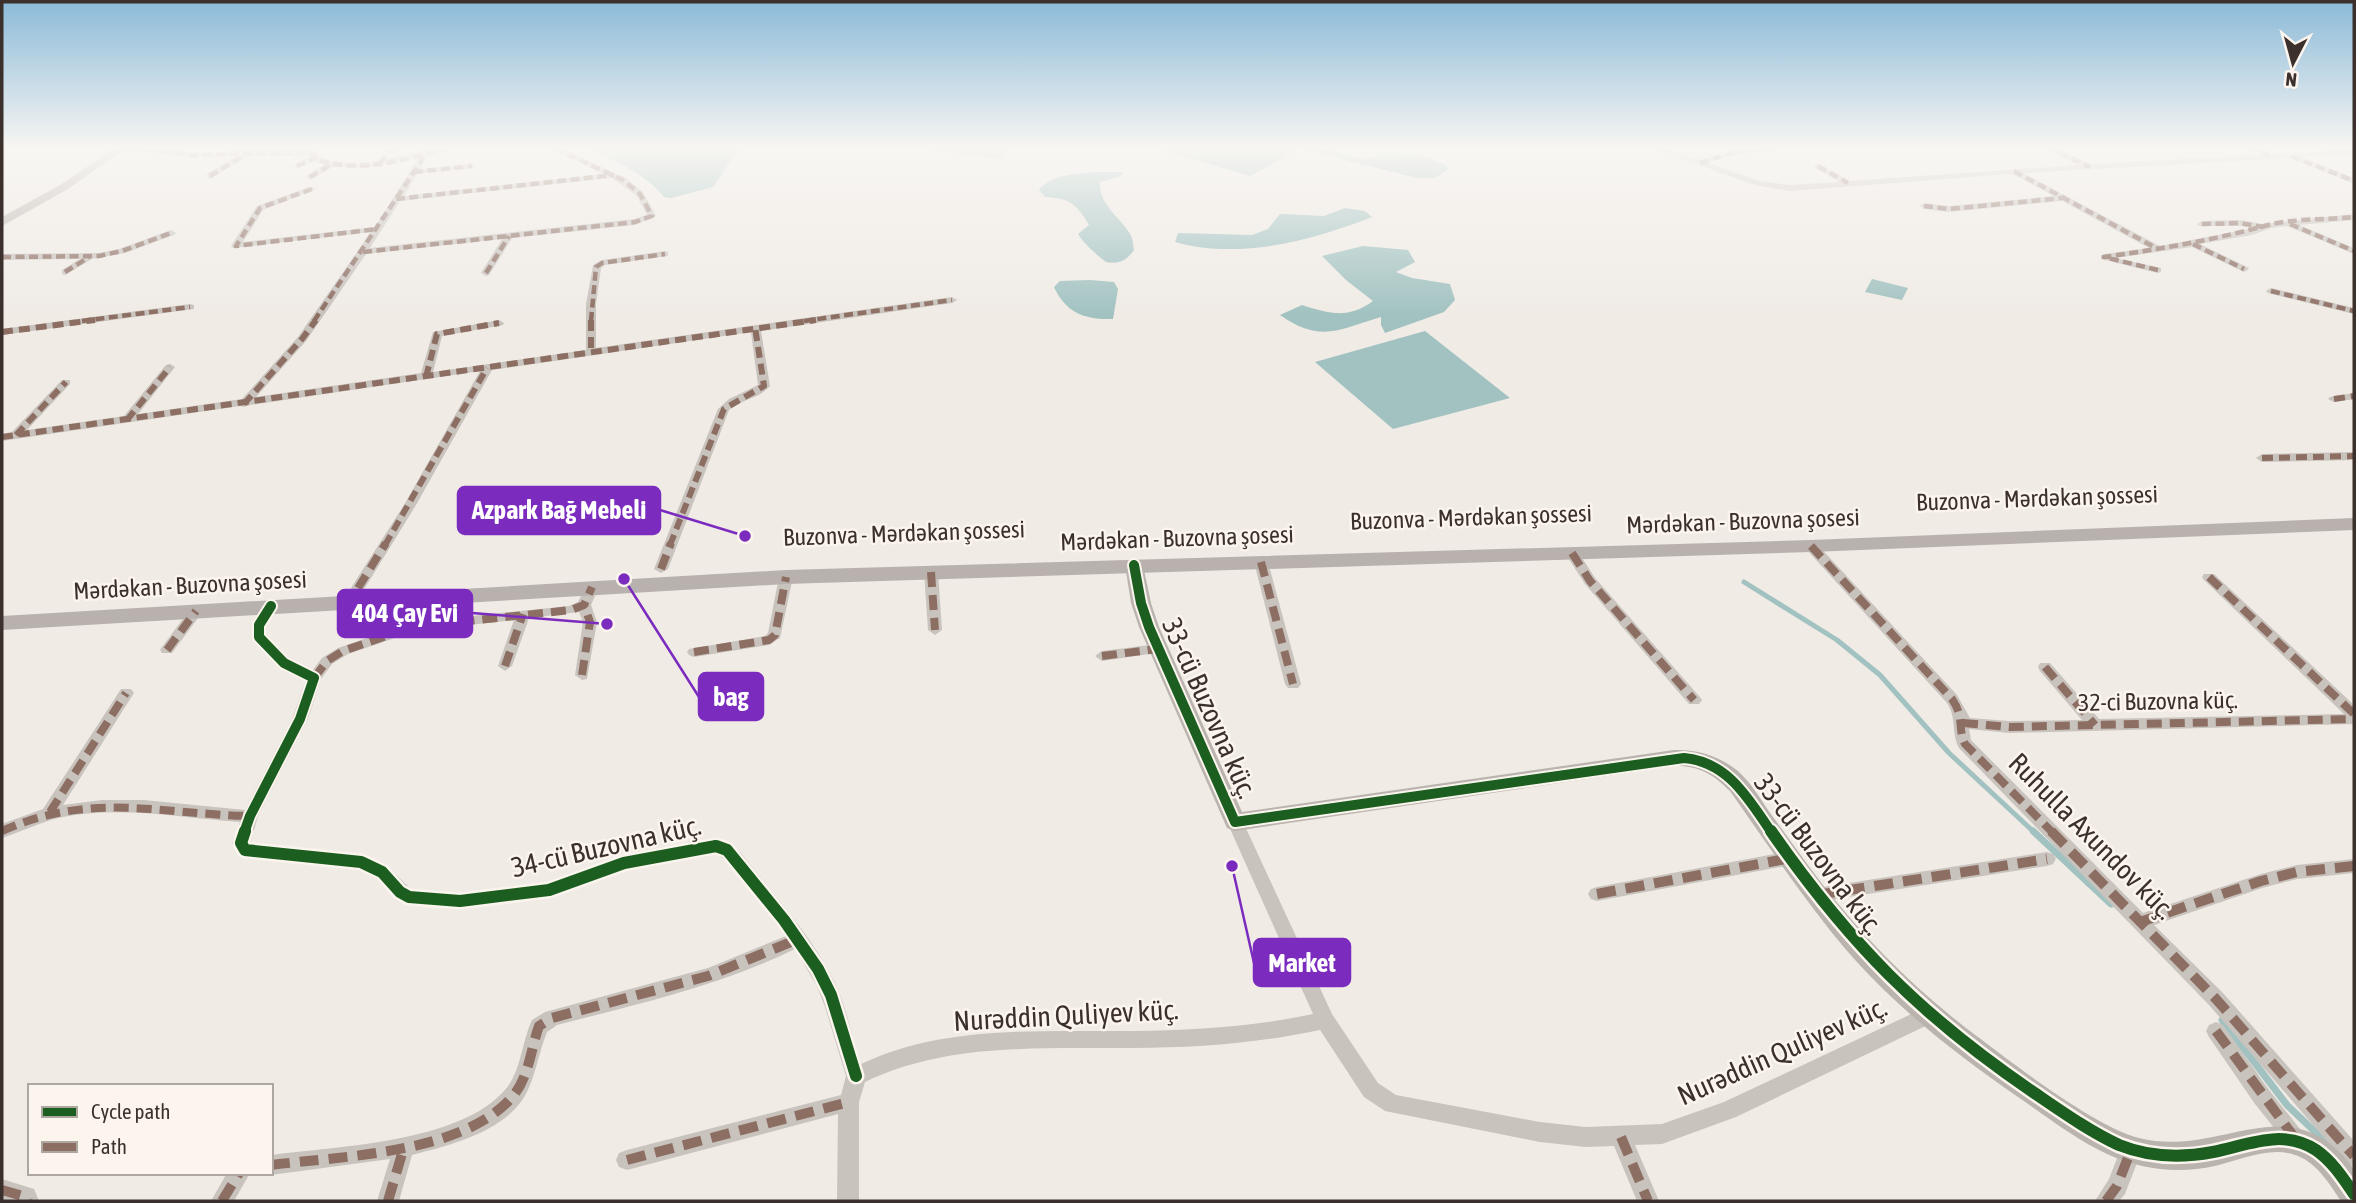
<svg xmlns="http://www.w3.org/2000/svg" width="2356" height="1203" font-family="'Asap Condensed',sans-serif">
  <style>
    .water { fill: #a1c2c1 }
    .lines { fill: none; stroke-linecap: round; stroke-linejoin: round }
    .stream-far1 { stroke: #a1c2c1; stroke-width: 5 }
    .stream { stroke: #a1c2c1; stroke-width: 7 }
    .street { fill: #c9c3be; fill-rule: evenodd }
    .secondary { fill: #bab3ae; fill-rule: evenodd }
    .primary { fill: #b8b1ad; fill-rule: evenodd }
    .quiet-far3 { stroke: #8d6e63; stroke-width: 4.5; stroke-dasharray: 9 4.5; stroke-linecap: butt }
    .quiet-far2 { stroke: #8d6e63; stroke-width: 6; stroke-dasharray: 11 6; stroke-linecap: butt }
    .quiet-far1 { stroke: #8d6e63; stroke-width: 8; stroke-dasharray: 15 8; stroke-linecap: butt }
    .quiet { stroke: #8d6e63; stroke-width: 10; stroke-dasharray: 19 10; stroke-linecap: butt }
    .cycleway-far1-casing { stroke: #fbf5ee; stroke-width: 14 }
    .cycleway-casing { stroke: #fbf5ee; stroke-width: 17 }
    .cycleway-far1 { stroke: #1b5e20; stroke-width: 10 }
    .cycleway { stroke: #1b5e20; stroke-width: 12 }
    .labels { text-anchor: middle; dominant-baseline: central; stroke-width: 5; stroke-linejoin: round; paint-order: stroke }
    .street-label { font-size: 24px; fill: #3b302b; stroke: #fbf5ee }
    .near-street-label { font-size: 28px; fill: #3b302b; stroke: #fbf5ee }
    .leader { fill: none; stroke: #7b2cbf; stroke-width: 2.5 }
    .callout-dot { fill: #7b2cbf; stroke: #fbf5ee; stroke-width: 2.5 }
    .callout { fill: #7b2cbf; stroke: #7b2cbf; stroke-width: 2.5 }
    .callout-label { font-size: 26px; text-anchor: middle; font-weight: bold; fill: #fff }
  </style>
  <rect width="100%" height="100%" fill="#f0ebe5"/>
  <g class="water">
    <path d="M581,147H740L713,187L671,198L664,197C644,172 610,158 581,147Z"/>
    <polygon points="929,147 1007,147 1005,156 1000,159 929,150"/>
    <path d="M1152,147H1317L1359,158H1375L1378,153C1401,154 1432,152 1449,169L1435,178H1417L1300,149L1250,176Z"/>
    <path d="M1098,172H1123L1121,176L1100,182C1099,206 1120,216 1130,234C1133,238 1133,245 1134,250C1126,261 1120,264 1106,262C1097,255 1084,244 1078,234L1089,225C1077,204 1069,198 1045,197L1039,190C1052,173 1078,174 1098,172Z"/>
    <path d="M1345,208L1365,211L1372,217C1311,241 1239,260 1175,242L1178,233L1252,235L1268,229L1280,214L1324,216Z"/>
    <path d="M1363,246L1408,250L1415,262L1396,272L1412,278L1450,284L1455,300L1444,312L1385,333L1381,325V317C1338,330 1320,343 1280,315L1302,305C1330,314 1349,319 1373,301L1346,280L1322,256Z"/>
    <polygon points="1872,279 1908,288 1902,300 1865,292"/>
    <path d="M1090,280L1114,282L1118,289L1113,319C1085,320 1066,313 1054,287L1060,281Z"/>
    <polygon points="1425,331 1510,398 1393,429 1315,362"/>
  </g>
  <g class="lines">
    <polyline class="stream-far1" points="1744,582 1837,640 1880,675 1949,753 2035,833"/>
    <g class="stream">
      <polyline points="2033,831 2111,904"/>
      <polyline points="2222,1020 2287,1105 2329,1145"/>
    </g>
    <g class="street">
      <path d="M118,147H141L192,153L308,150L317,152L319,157C367,175 409,147 456,147L426,156L420,169L472,164L476,166L472,168L417,174L404,196L603,174L548,147H558L626,178L643,192L656,216L635,225L512,238L489,275L486,276L481,273L502,239L366,254L306,341L256,397L421,373L433,332L499,320L504,323L503,325L442,336L433,372L586,350V304L593,265L602,260L665,251L668,252V256L605,265L601,268L596,304V348L952,297L957,300L952,303L761,331L770,386C759,399 741,399 729,410L668,569L661,573L654,569L718,409L729,399L758,385L751,332L492,370L416,505L363,591L358,592L351,588L404,505L480,371L250,405L244,407L240,406L2,441V434L12,432L62,380H70V384L27,430L124,416L166,365L170,364L175,367L138,414L242,399L298,337L371,232L233,248L231,246L257,206L309,187L316,189L263,210L243,242L375,227L418,158L365,168L333,167L310,180L306,177L307,175L324,165L314,161L297,168L293,166L311,156H248L210,179L207,178V174L237,156L192,157L122,149ZM611,178L636,195L647,215L634,219L370,248L400,201Z"/>
      <polygon points="1648,147 1659,147 1700,160 1731,151 1783,147 1779,149 1732,155 1708,163 1760,181 1789,185 1839,182 1815,168 1814,166 1818,164 1850,181 2078,165 2043,147 2053,147 2090,164 2354,150 2354,154 2302,157 2354,178 2354,184 2292,158 2023,173 2160,246 2254,228 2240,226 2199,226 2197,224 2202,221 2240,220 2263,224 2354,214 2354,220 2299,225 2354,248 2354,254 2287,226 2271,228 2252,235 2200,244 2247,267 2249,269 2244,272 2192,247 2115,258 2161,268 2161,272 2158,273 2101,259 2101,255 2104,254 2149,248 2062,201 1949,212 1924,209 1920,206 1924,203 1949,206 2054,196 2012,174 1789,191 1755,185"/>
      <polygon points="171,230 176,233 174,235 125,253 92,259 65,275 62,274 62,270 80,259 2,260 2,254 99,253 119,249"/>
      <polygon points="2271,288 2354,308 2354,314 2268,293 2266,291"/>
      <polygon points="190,304 194,305 194,309 2,335 2,329"/>
      <polygon points="2354,393 2354,399 2334,402 2328,399 2330,397"/>
      <polygon points="2354,452 2354,460 2262,462 2256,458 2262,454"/>
      <path d="M1811,542L1816,543L1957,695L1970,718L2009,721L2082,720L2040,671L2038,667L2040,663H2050L2099,719L2344,714L2204,580L2202,577L2204,574H2214L2354,705V724L2009,733L1969,729L1971,740L2143,913L2261,874L2297,865L2354,859V873L2297,879L2262,888L2154,925L2223,993L2354,1141V1166L2346,1163L2209,1005L1959,748C1951,733 1957,718 1947,703L1806,549L1804,546Z"/>
      <polygon points="1572,549 1577,550 1595,578 1699,696 1702,700 1699,704 1689,704 1585,584 1565,553"/>
      <polygon points="1261,558 1268,562 1301,684 1298,688 1288,688 1285,684 1254,562"/>
      <polygon points="931,568 938,572 942,630 935,635 928,630 924,572"/>
      <polygon points="786,573 793,577 780,638 769,645 694,657 689,655 687,652 689,649 765,636 768,633 779,577"/>
      <path d="M592,583L599,587L591,605L597,622L587,679L582,680L575,675L583,622L579,612L529,618L512,666L505,671L498,666L514,620L415,631L348,654L332,664L321,679L308,719L258,816L250,844L361,855L388,867L412,890L460,894L548,883L624,856L716,839C726,843 733,845 741,853C773,895 811,934 834,981C847,1007 851,1036 861,1064C945,1024 1042,1032 1133,1031C1193,1030 1253,1027 1313,1014L1227,822L1229,817L1235,816L1241,817L1243,822L1332,1014L1378,1083L1396,1095L1540,1122L1586,1127L1662,1124L1724,1102L1922,1009L1929,1006L1936,1009L1939,1015L1936,1021L1736,1117L1662,1144L1635,1145L1659,1201H1637L1614,1146L1586,1147L1540,1142L1385,1111L1364,1097L1320,1030C1259,1043 1197,1048 1134,1048C1043,1049 948,1042 865,1082L859,1102V1201H837L838,1114L627,1170L619,1167L616,1160L619,1153L627,1150L841,1095L846,1076L825,1007L817,986L795,949C719,986 638,1004 557,1025L547,1032C539,1052 536,1074 526,1094C505,1132 451,1145 412,1155L399,1201H377L390,1159L271,1175L266,1173H271V1155C339,1146 458,1143 505,1090C521,1072 522,1041 532,1020L545,1012L708,968L786,936L729,863L715,853L625,870L549,897L460,908L403,902L394,897L376,877L358,869L239,855L232,843L240,822C179,818 119,805 58,818C38,823 21,832 2,838V824L43,809L121,689H131L134,693L63,805L102,800H144L245,810L292,719L306,680L279,666L252,637V625L266,603L271,602L278,606L266,625V636L289,660L312,671L322,658L338,648L413,622L569,606L578,602L587,584Z"/>
      <polygon points="196,607 203,611 201,614 172,653 162,653 160,650 162,647 191,608"/>
      <polygon points="1158,644 1165,649 1163,652 1102,661 1095,656 1102,651"/>
      <polygon points="1791,851 1797,853 1800,858 1797,863 1791,865 1597,901 1591,899 1588,894 1591,889 1597,887"/>
      <polygon points="2047,852 2053,854 2056,859 2053,864 2047,866 1817,902 1811,900 1808,895 1811,890 1817,888"/>
      <polygon points="2216,1022 2223,1025 2269,1090 2304,1134 2308,1141 2304,1148 2297,1151 2290,1148 2255,1104 2209,1037 2206,1031 2209,1025"/>
      <polygon points="2131,1140 2139,1143 2142,1150 2125,1194 2119,1201 2095,1201 2109,1179 2123,1143"/>
      <polygon points="227,1173 250,1173 234,1201 211,1201"/>
      <polygon points="2,1179 34,1189 39,1201 2,1201"/>
    </g>
    <g class="secondary">
      <polygon points="116,147 128,147 68,189 2,226 2,217 60,185"/>
      <path d="M1134,559L1143,565L1151,603L1159,627L1242,812L1674,750C1698,749 1719,756 1738,771C1751,783 1760,798 1770,813C1788,837 1805,862 1823,885C1869,944 1922,996 1982,1040C2019,1068 2096,1127 2139,1138C2222,1159 2290,1082 2354,1169V1201H2341C2330,1185 2318,1164 2298,1156C2272,1145 2241,1160 2215,1166C2178,1174 2142,1170 2107,1154C2075,1139 2047,1117 2018,1097C1960,1057 1903,1013 1856,961C1809,908 1771,849 1730,791C1713,774 1698,765 1674,766L1235,831L1227,828L1139,627L1131,603L1125,565Z"/>
    </g>
    <polygon class="primary" points="2354,518 2354,530 1811,552 786,584 2,630 2,616 786,570 1811,540"/>
    <g class="quiet-far3">
      <path d="M122,147L192,155L308,152L314,154L316,159C361,175 408,158 452,147"/>
      <polyline points="2047,147 2090,167"/>
      <polyline points="2248,147 2274,157"/>
      <polyline points="2291,156 2354,181"/>
      <polyline points="380,163 394,147"/>
      <polyline points="1700,163 1731,153 1779,147"/>
      <polyline points="297,166 315,158"/>
      <polyline points="1818,166 1848,183"/>
      <polyline points="2014,171 2158,249"/>
      <polyline points="414,172 472,166"/>
      <polyline points="210,176 244,155"/>
      <polyline points="310,177 330,165"/>
      <polyline points="312,189 260,208 236,246 377,229"/>
      <polyline points="396,199 614,175"/>
      <polyline points="1924,206 1949,209 2062,198"/>
      <polyline points="2202,224 2240,223 2263,227"/>
      <polyline points="2290,224 2354,251"/>
      <polyline points="2193,244 2244,269"/>
      <polyline points="363,252 635,222 652,216 640,194 623,180 552,147"/>
      <polyline points="2,257 99,256 122,251 171,233"/>
      <path d="M2158,270L2104,257C2160,249 2214,240 2268,225C2294,218 2327,220 2354,217"/>
      <polyline points="65,272 89,257"/>
      <polyline points="486,273 509,236"/>
      <polyline points="2271,291 2354,311"/>
      <polyline points="82,321 190,307"/>
      <polyline points="314,321 422,160 422,154"/>
      <polyline points="591,321 596,267 602,263 665,254"/>
      <polyline points="804,321 952,300"/>
    </g>
    <g class="quiet-far2">
      <polyline points="591,320 591,351"/>
      <polyline points="2,332 95,320"/>
      <polyline points="426,377 437,334 499,323"/>
      <polyline points="2334,399 2354,396"/>
      <polyline points="244,404 302,339 316,320"/>
      <polyline points="127,420 170,367"/>
      <polyline points="16,435 66,382"/>
      <polyline points="2,437 816,320"/>
      <polyline points="2262,458 2354,456"/>
      <polyline points="385,545 487,368"/>
      <polyline points="670,545 724,409 764,386 755,327"/>
    </g>
    <g class="quiet-far1">
      <path d="M1811,546L1952,699C1965,718 1957,727 1965,744L2053,833"/>
      <polyline points="1572,553 1590,581 1694,700"/>
      <polyline points="1261,562 1293,684"/>
      <polyline points="661,569 671,543"/>
      <polyline points="931,572 935,630"/>
      <polyline points="2209,577 2354,714"/>
      <polyline points="358,588 386,543"/>
      <polyline points="167,650 196,611"/>
      <polyline points="694,652 769,640 775,635 786,577"/>
      <polyline points="1102,656 1158,649"/>
      <polyline points="505,666 523,614"/>
      <polyline points="2045,667 2095,725"/>
      <polyline points="582,675 590,622 584,605"/>
      <polyline points="314,678 327,661 343,651 413,627 571,610 584,605 592,587"/>
      <polyline points="1963,723 2009,727 2354,719"/>
      <polyline points="50,812 126,693"/>
      <path d="M2,831C92,791 158,814 250,816"/>
    </g>
    <g class="quiet">
      <polyline points="2051,831 2216,999 2354,1156"/>
      <polyline points="1597,894 1791,858"/>
      <polyline points="1817,895 2047,859"/>
      <polyline points="2140,922 2261,881 2297,872 2354,866"/>
      <polyline points="2216,1031 2297,1141"/>
      <polyline points="1621,1137 1648,1201"/>
      <polyline points="627,1160 849,1102"/>
      <path d="M271,1165C342,1156 464,1154 513,1096C529,1077 531,1048 539,1026L552,1018L708,976L796,940"/>
      <polyline points="2,1190 26,1197 28,1201"/>
      <polyline points="222,1201 239,1173"/>
      <polyline points="388,1201 404,1147"/>
      <polyline points="2106,1201 2117,1186 2131,1150"/>
    </g>
    <g class="cycleway-far1-casing">
      <g id="cycleway-far1">
        <path d="M1134,565L1141,603L1149,627L1235,822L1684,758C1729,762 1749,800 1772,833"/>
        <polyline points="244,833 250,816 300,719 314,678 284,663 259,637 259,625 271,606"/>
      </g>
    </g>
    <g class="cycleway-casing">
      <g id="cycleway">
        <polyline points="245,831 241,843 245,850 361,862 382,872 400,892 409,897 460,901 549,890 624,863 716,846 727,850 784,920 818,969 831,995 856,1076"/>
        <path d="M1771,831C1849,943 1920,1015 2033,1092C2061,1111 2089,1131 2119,1145C2149,1157 2182,1158 2213,1152C2248,1145 2283,1128 2316,1150C2332,1161 2343,1178 2354,1194"/>
      </g>
    </g>
    <use href="#cycleway-far1" class="cycleway-far1"/>
    <use href="#cycleway" class="cycleway"/>
  </g>
  <linearGradient id="sky" x2="0" y2="1"><stop stop-color="#8bbad8"/><stop offset="0.47" stop-color="#f8f6f3"/><stop offset="1" stop-color="#f8f6f3" stop-opacity="0"/></linearGradient>
  <rect width="2356" height="315" fill="url(#sky)"/>
  <g class="labels">
    <g class="street-label">
      <text transform="translate(2037 498) rotate(-2)">Buzonva - Mərdəkan şossesi</text>
      <text transform="translate(1471 517) rotate(-2)">Buzonva - Mərdəkan şossesi</text>
      <text transform="translate(1743 521) rotate(-2)">Mərdəkan - Buzovna şosesi</text>
      <text transform="translate(904 533) rotate(-2)">Buzonva - Mərdəkan şossesi</text>
      <text transform="translate(1177 538) rotate(-2)">Mərdəkan - Buzovna şosesi</text>
      <text transform="translate(190 585) rotate(-3)">Mərdəkan - Buzovna şosesi</text>
      <text transform="translate(2158 701) rotate(-1)">32-ci Buzovna küç.</text>
    </g>
    <g class="near-street-label">
      <text transform="translate(1210 708) rotate(66)">33-cü Buzovna küç.</text>
      <text transform="translate(2092 836) rotate(45)">Ruhulla Axundov küç.</text>
      <text transform="translate(606 846) rotate(-13)">34-cü Buzovna küç.</text>
      <text transform="translate(1819 854) rotate(53)">33-cü Buzovna küç.</text>
      <text transform="translate(1066 1015) rotate(-3)">Nurəddin Quliyev küç.</text>
      <text transform="translate(1782 1051) rotate(-24)">Nurəddin Quliyev küç.</text>
    </g>
  </g>
  <path class="leader" d="M745 536L660 510M607 624L472 613M624 579L699 697M1232 866L1254 963"/>
  <g class="callout-dot">
    <circle cx="745" cy="536" r="7"/>
    <circle cx="607" cy="624" r="7"/>
    <circle cx="624" cy="579" r="7"/>
    <circle cx="1232" cy="866" r="7"/>
  </g>
  <g class="callout">
    <rect x="458" y="487" width="202" height="47" rx="7"/>
    <rect x="338" y="590" width="134" height="47" rx="7"/>
    <rect x="699" y="673" width="64" height="47" rx="7"/>
    <rect x="1254" y="939" width="96" height="47" rx="7"/>
  </g>
  <g class="callout-label">
    <text x="559" y="519">Azpark Bağ Mebeli</text>
    <text x="405" y="622">404 Çay Evi</text>
    <text x="731" y="706">bag</text>
    <text x="1302" y="972">Market</text>
  </g>
  <rect width="2356" height="1203" fill="none" stroke="#3b302b" stroke-width="7"/>
  <rect x="28" y="1084" width="245" height="91" fill="#fbf5ee" stroke="#aea6a0" stroke-width="2"/>
  <rect x="42" y="1107" width="35" height="10" fill="#1b5e20" stroke="#aea6a0" stroke-width="2"/>
  <text x="91" y="1119" font-size="21" fill="#3b302b">Cycle path</text>
  <rect x="42" y="1142" width="35" height="10" fill="#8d6e63" stroke="#aea6a0" stroke-width="2"/>
  <text x="91" y="1154" font-size="21" fill="#3b302b">Path</text>
  <g transform="translate(2293 63) rotate(186)" stroke="#fbf5ee" stroke-width="5" paint-order="stroke">
  <path d="M0-5L12 26L0 18L-12 26Z" fill="#3b302b"/>
  <text y="-10" font-size="19" font-weight="bold" text-anchor="middle" fill="#3b302b">N</text>
  </g>
</svg>
